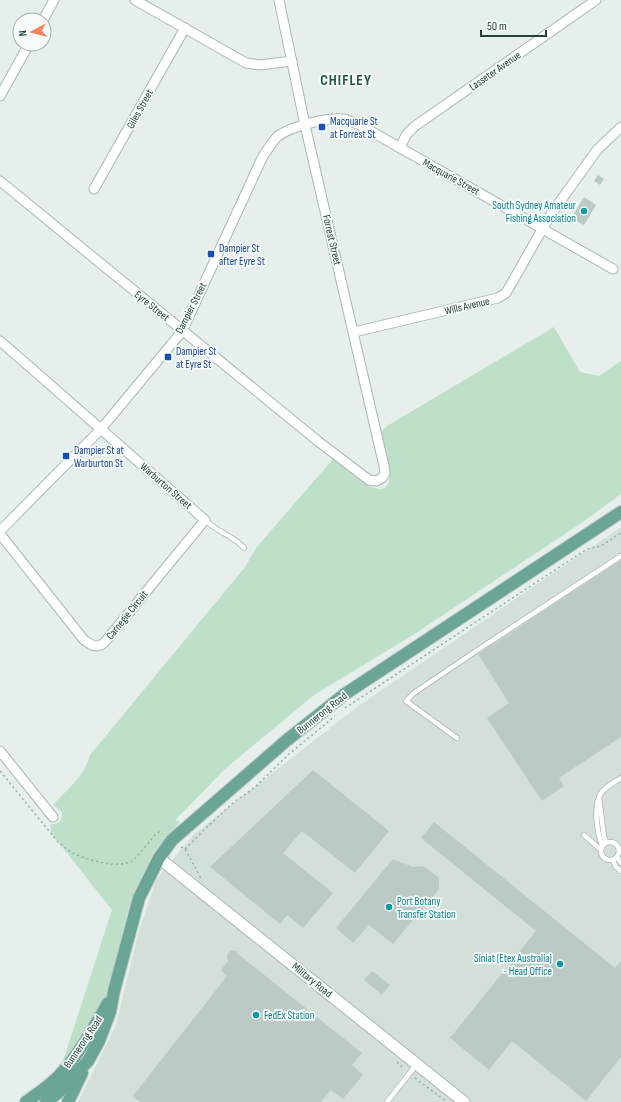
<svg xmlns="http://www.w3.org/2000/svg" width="621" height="1102" font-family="'Sofia Sans Condensed',sans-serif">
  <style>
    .built { fill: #d4dfda }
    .green { fill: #bfe0c8 }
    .building { fill: #bbcac4 }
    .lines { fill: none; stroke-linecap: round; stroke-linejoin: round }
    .service-casing { stroke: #a8b8b2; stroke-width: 6 }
    .minor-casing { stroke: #a8b8b2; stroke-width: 11 }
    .tertiary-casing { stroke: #a8b8b2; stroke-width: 13 }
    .primary-casing { stroke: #c2cac8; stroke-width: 14 }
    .path { stroke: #86b3a5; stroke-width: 1.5; stroke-dasharray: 2 3; stroke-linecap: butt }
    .service { stroke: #fff; stroke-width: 4.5 }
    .minor { stroke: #fff; stroke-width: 9 }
    .tertiary { stroke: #fff; stroke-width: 11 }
    .primary { stroke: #6aa596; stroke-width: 12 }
    .transit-dot { fill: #1a4fb4; stroke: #f7fbf9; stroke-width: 1.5 }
    .culture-dot { fill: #0f9aa8; stroke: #f7fbf9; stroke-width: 1.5 }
    .labels { text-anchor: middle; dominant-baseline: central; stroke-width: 3.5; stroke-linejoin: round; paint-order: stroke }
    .street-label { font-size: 11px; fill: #24423a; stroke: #f7fbf9 }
    .transit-label { font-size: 11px; fill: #164399; stroke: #f7fbf9; text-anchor: start }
    .culture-label { font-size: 11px; fill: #0d838f; stroke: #f7fbf9; text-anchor: end }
    .district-label { font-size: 15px; font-weight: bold; letter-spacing: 1px; fill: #1f5548; stroke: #f7fbf9 }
  </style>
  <rect width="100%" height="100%" fill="#e6efeb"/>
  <polygon class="built" points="621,527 621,1102 78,1102 116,1025 139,931 156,880 193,835 357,707"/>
  <path class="green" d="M554,327L580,372L599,376L621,361V494L580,524L413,635L314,695L226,768L175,820L180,822L154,852L136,888L127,913L118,954L103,1006L84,1037L63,1061L112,910L51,833V824C60,825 62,820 62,812L53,805C67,789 85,776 90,755L245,567L256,548L333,459C343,466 384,507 389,480C391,469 383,444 381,432L387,426Z"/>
  <g class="building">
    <polygon points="598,175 604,179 600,185 594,181"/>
    <polygon points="584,197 596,205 584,225 571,218"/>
    <polygon points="621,560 621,737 559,778 564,786 542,801 487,718 509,703 478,654"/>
    <polygon points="313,770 389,831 355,873 302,831 283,853 333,893 303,928 287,915 280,924 210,867"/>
    <polygon points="434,822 615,968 621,961 621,1057 586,1101 512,1041 489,1070 450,1038 536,931 421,838"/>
    <polygon points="393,859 413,867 423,866 439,878 439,889 393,944 369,925 353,943 336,928"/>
    <polygon points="232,950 236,951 238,954 362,1053 352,1065 363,1075 343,1099 331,1090 321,1102 140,1102 133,1096 227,976 221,970 228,961 227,956 228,953"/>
    <polygon points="372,971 390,985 382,995 364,980"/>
  </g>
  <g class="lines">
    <g class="service-casing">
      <g id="service">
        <path d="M205,520C217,532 234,536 244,548"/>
        <polyline points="457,738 406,701 414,693 479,649 621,556"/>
        <polyline points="599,798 604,836 606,842"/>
        <polyline points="584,835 600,849"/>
        <circle cx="610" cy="851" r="9"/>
        <path d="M602,845C597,832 593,806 601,793C605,787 615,782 621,778"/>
        <polyline points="617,857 621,863"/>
        <polyline points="613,860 616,867 621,871"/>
        <polyline points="387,1102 417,1064"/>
      </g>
    </g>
    <g class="minor-casing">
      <g id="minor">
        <polyline points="135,0 246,63 260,65 292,61"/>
        <polyline points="43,20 54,0"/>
        <polyline points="0,96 29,44"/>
        <polyline points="400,148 406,135 415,126 596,0"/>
        <polyline points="0,181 319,442 369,480 376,481 382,478 385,473 384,466 305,125 279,0"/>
        <polyline points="94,189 185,28"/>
        <polyline points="354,332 498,298 506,293 551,214 597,150 621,127"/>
        <path d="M0,341L205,520L104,643C95,649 92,645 84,640L0,534"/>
        <path d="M0,531L101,429L179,335L185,325L263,156C268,149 272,142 278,136C290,127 327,117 343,119C349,120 354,123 360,125L613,269"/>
        <polyline points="0,751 53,817"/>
      </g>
    </g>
    <g class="tertiary-casing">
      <polyline id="tertiary" points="159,858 464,1102"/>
    </g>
    <g class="primary-casing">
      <g id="primary">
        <path d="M26,1102C40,1092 55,1082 66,1068C83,1048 95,1025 108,1003"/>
        <polyline points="46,1102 59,1092 88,1061 99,1041 110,1012 114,991 139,898 159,858 172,840 287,740 345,694 621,512"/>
        <polyline points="68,1102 82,1073"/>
      </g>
    </g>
    <g class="path">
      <polyline points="345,708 587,549 601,546 621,533"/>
      <path d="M0,771L58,842C62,845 66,849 71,852C86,860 119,870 134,860L155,835L159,832L163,834"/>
      <polyline points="181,847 185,849 202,880"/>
      <polyline points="185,849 208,826 233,803 255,787 288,755 335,716"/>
      <polyline points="397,1062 404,1069"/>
      <polyline points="415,1078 447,1102"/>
    </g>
    <use href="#service" class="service"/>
    <use href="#minor" class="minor"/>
    <use href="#tertiary" class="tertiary"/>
    <use href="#primary" class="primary"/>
  </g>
  <g class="transit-dot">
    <rect x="318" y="123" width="8" height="8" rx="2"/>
    <rect x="207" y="250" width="8" height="8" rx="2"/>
    <rect x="164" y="353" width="8" height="8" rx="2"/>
    <rect x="62" y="452" width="8" height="8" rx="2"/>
  </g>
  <g class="culture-dot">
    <circle cx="584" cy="211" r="4"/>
    <circle cx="389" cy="907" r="4"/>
    <circle cx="560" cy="964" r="4"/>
    <circle cx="256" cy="1015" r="4"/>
  </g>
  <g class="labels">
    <g class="street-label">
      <text transform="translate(495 71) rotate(-35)">Lasseter Avenue</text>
      <text transform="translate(140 109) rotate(-61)">Giles Street</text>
      <text transform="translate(451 177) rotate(29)">Macquarie Street</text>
      <text transform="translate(332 240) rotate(77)">Forrest Street</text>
      <text transform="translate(152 306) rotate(39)">Eyre Street</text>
      <text transform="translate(467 306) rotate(-13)">Wills Avenue</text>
      <text transform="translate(191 308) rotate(-63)">Dampier Street</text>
      <text transform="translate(166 486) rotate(41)">Warburton Street</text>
      <text transform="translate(127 615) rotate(-51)">Carnegie Circuit</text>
      <text transform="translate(322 713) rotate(-38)">Bunnerong Road</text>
      <text transform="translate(312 980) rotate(39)">Military Road</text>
      <text transform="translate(83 1042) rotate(-56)">Bunnerong Road</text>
    </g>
    <g class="transit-label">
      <text x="330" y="121">Macquarie St<tspan x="330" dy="13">at Forrest St</tspan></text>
      <text x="219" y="248">Dampier St<tspan x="219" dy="13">after Eyre St</tspan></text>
      <text x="176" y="351">Dampier St<tspan x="176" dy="13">at Eyre St</tspan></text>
      <text x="74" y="450">Dampier St at<tspan x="74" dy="13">Warburton St</tspan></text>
    </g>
    <g class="culture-label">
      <text x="576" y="205">South Sydney Amateur<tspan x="576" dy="13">Fishing Association</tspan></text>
      <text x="397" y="901" text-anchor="start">Port Botany<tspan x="397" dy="13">Transfer Station</tspan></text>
      <text x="552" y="958">Siniat (Etex Australia)<tspan x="552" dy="13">- Head Office</tspan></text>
      <text x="264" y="1015" text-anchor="start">FedEx Station</text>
    </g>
    <g class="district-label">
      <text x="346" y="80">CHIFLEY</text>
    </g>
  </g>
  <g transform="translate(32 32) rotate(263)"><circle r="19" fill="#f7fbf9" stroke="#a3b1ad"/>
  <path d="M0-3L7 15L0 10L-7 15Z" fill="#f4845f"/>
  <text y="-6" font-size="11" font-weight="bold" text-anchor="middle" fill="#24423a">N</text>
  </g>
  <path d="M481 30v6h65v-6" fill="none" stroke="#24423a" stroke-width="2"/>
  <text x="487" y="30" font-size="12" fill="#24423a" stroke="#f7fbf9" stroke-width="3" paint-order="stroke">50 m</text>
</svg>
